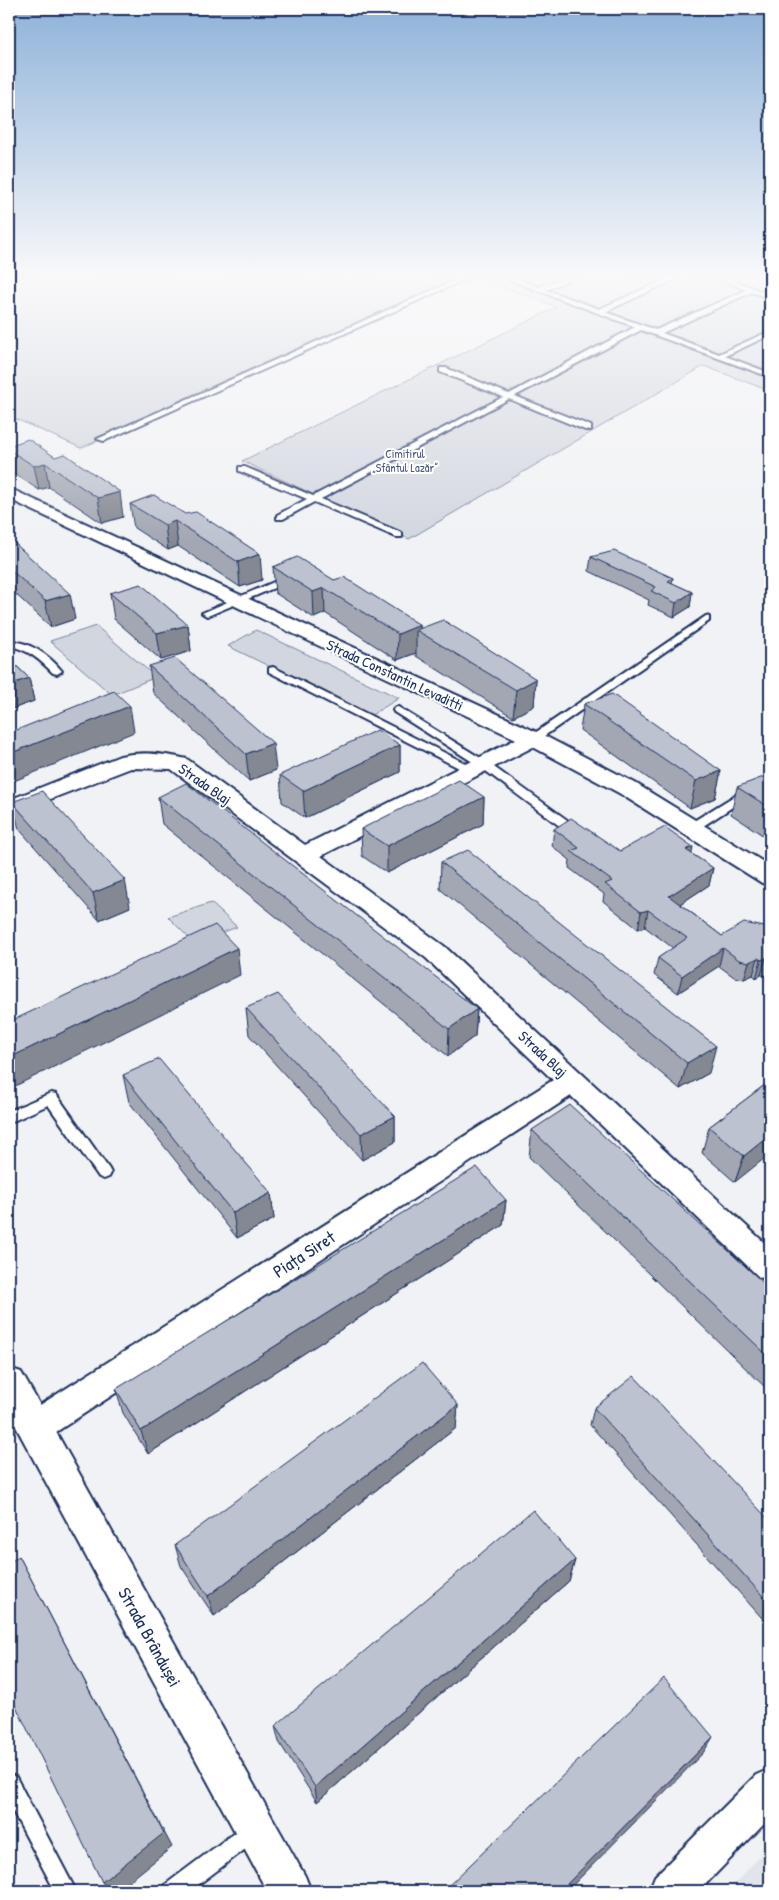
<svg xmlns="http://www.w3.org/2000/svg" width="779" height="1900" font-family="'Patrick Hand',sans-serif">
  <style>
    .built { fill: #e1e4ea }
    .green { fill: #d2d6df; stroke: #76829e }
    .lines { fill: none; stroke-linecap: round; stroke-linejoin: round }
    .service-casing { stroke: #1b2f5e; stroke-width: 4 }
    .minor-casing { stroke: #1b2f5e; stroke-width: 4 }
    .service { fill: #fff; fill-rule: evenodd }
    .minor { fill: #fff; fill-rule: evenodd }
    .wall { fill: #a2a7b3; stroke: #1b2f5e }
    .shaded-wall { fill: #848892; stroke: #1b2f5e }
    .building { fill: #bcc2d0; stroke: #1b2f5e }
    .labels { text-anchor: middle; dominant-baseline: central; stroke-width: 4; stroke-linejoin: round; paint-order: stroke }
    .far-park-label { font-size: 12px; fill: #49597e; stroke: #fff }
    .street-label { font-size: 15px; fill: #1b2f5e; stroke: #fff }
    .near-street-label { font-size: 18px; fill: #1b2f5e; stroke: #fff }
  </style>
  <rect width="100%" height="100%" fill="#f1f2f5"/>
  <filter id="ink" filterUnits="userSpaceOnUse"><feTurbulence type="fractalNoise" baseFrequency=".02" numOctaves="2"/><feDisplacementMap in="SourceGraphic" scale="10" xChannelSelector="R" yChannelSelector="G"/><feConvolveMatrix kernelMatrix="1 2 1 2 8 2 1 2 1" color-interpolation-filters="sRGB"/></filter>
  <g filter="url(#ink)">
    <polygon class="built" points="770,1845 770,1891 728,1891"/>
    <g class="green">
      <polygon points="9,277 471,277 81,448 9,416"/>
      <polygon points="477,277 770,277 770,391 704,366 409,539 242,461 557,307"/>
      <polygon points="96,626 156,677 112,695 50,641"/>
      <polygon points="256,630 399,698 370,716 228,646"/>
      <polygon points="211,903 237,927 194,943 168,917"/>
    </g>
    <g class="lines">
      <g class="service-casing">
        <g id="service">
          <polygon points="462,277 471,277 104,441 97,439"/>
          <polygon points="502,277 512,277 539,287 565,277 575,277 546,290 599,309 671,277 680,277 605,312 656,330 746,290 716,277 726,277 770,295 770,299 752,292 662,333 719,354 770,331 770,335 725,356 770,373 770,377 641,330 515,396 591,426 591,430 585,430 509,399 321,499 402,533 402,537 396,537 314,502 283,519 277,519 277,515 307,499 239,471 239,467 245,467 313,496 503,397 440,372 440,368 446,368 509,394 635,327"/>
          <polygon points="290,575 293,576 293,580 210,615 207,616 202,613"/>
          <polygon points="706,616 709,617 709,621 537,741 529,741 528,739 529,737"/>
          <path d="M9,640C31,643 48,654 62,671L57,674L53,673C40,660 28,649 9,646Z"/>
          <polygon points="273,667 475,768 476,770 471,773 467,772 269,672 269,668"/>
          <polygon points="398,707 487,762 581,830 583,833 581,836 573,836 479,766 394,712 393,710 394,708"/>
          <polygon points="747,788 753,792 751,795 697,830 689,830 687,827 689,824"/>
          <polygon points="51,1093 56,1094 109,1169 111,1173 109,1177 104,1179 99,1177 48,1105 9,1123 9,1111"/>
          <polygon points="9,1774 16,1777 76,1891 55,1891 9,1804"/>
          <polygon points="253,1821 260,1824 263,1831 260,1838 190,1891 163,1891 166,1884 246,1824"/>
        </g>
      </g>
      <g class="minor-casing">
        <g id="minor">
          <path d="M9,488L541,734L635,783L770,866V885L762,883L619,793L533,747L321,856L444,946L770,1248V1280L759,1277L571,1096L56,1432L305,1876L311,1891H267L9,1414V1368L21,1372L40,1405L553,1080L426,958L171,769L131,768L9,815V800L120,756C141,751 166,754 187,759L305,845L516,739L9,499Z"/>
          <polygon points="770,1769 770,1818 699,1891 649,1891 655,1876 756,1775"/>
        </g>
      </g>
      <use href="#service" class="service"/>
      <use href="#minor" class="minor"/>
    </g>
    <g class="wall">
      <polygon points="9,446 55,457 123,517 102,523 49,487 39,490 10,471 9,466"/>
      <polygon points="154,495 262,580 240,587 178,546 168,550 134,528 130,504"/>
      <polygon points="9,538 75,619 51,627 9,588"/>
      <polygon points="591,557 673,578 672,583 692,592 690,607 674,617 648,605 649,600 589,571"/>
      <polygon points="273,567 334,580 420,625 420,629 536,679 534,706 513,717 416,656 416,653 397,660 325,613 314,618 275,593"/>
      <polygon points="110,593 188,625 191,651 161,660 114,619"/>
      <polygon points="9,659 29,678 34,701 12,709 9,706"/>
      <polygon points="149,666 276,770 249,781 153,693"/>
      <polygon points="584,704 721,771 715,798 690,808 580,730"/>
      <polygon points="400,745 400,772 305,818 282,802 280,775"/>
      <polygon points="770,779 770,840 731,814 737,787"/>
      <polygon points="158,797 477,1009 475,1036 448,1056 162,824"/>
      <polygon points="484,797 483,824 387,873 362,856 361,829"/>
      <polygon points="12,802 130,907 99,920 19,829"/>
      <polygon points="554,829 620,851 692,854 713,868 709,885 680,904 722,936 770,928 770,976 761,975 756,978 753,975 744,979 734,977 719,966 678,993 654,975 658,958 673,948 645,927 638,929 603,901 604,894 569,868 570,860 552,846"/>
      <polygon points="441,862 709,1073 680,1089 440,889"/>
      <polygon points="246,1008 395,1116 395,1142 362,1160 249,1035"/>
      <polygon points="123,1075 271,1193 274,1219 237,1238 129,1102"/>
      <polygon points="770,1081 735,1182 702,1153 709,1127"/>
      <polygon points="532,1130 770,1289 770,1392 529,1157"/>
      <polygon points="506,1200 503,1225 148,1454 123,1413 116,1389"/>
      <polygon points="458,1405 456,1428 214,1616 181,1566 175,1545"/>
      <polygon points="594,1408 770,1521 770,1627 590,1425"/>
      <polygon points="575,1560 569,1581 317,1802 279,1742 275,1726"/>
    </g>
    <g class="shaded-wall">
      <polygon points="45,463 49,487 39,490 34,466"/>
      <polygon points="120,492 123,517 102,523 98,498"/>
      <polygon points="175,521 178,546 168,550 165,525"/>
      <polygon points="260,554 262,580 240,587 238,562"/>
      <polygon points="324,588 325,613 314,618 313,592"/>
      <polygon points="692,592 690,607 674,617 676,603"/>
      <polygon points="70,594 75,619 51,627 45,601"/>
      <polygon points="188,625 191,651 161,660 157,633"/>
      <polygon points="420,625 420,632 416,630 416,653 397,660 398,634"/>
      <polygon points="29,678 34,701 12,709 9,697 9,685"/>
      <polygon points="536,679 534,706 513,717 516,690"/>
      <polygon points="130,706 134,732 9,783 9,754"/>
      <polygon points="273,743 276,770 249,781 246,754"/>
      <polygon points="400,745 400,772 305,818 303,791"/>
      <polygon points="721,771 715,798 690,808 696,781"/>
      <polygon points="484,797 483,824 387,873 387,846"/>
      <polygon points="693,847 690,864 686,850"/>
      <polygon points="713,868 709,885 666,913 669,896"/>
      <polygon points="125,880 130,907 99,920 93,893"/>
      <polygon points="648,910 645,927 638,929 641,912"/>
      <polygon points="9,944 14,964 9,967"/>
      <polygon points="237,948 240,975 9,1089 9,1058"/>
      <polygon points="723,948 719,966 678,993 682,976"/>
      <polygon points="758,958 753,975 744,979 749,962"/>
      <polygon points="766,958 761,975 756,978 761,960"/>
      <polygon points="477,1009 475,1036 448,1056 449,1029"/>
      <polygon points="716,1046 709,1073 680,1089 687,1063"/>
      <polygon points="395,1116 395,1142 362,1160 361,1134"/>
      <polygon points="770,1135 770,1154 735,1182 744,1156"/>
      <polygon points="271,1193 274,1219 237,1238 233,1213"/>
      <polygon points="506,1200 503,1225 148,1454 141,1431"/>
      <polygon points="458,1405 456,1428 214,1616 208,1596"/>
      <polygon points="19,1556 172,1847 117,1891 109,1891 102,1882"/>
      <polygon points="575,1560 569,1581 317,1802 315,1787"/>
      <polygon points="713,1737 703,1753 567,1891 560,1891"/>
    </g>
    <g class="building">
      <polygon points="28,439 55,457 65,454 120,492 98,498 45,463 34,466 9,450 9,446"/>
      <polygon points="154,495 185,514 196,512 260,554 238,562 175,521 165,525 130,504"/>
      <polygon points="9,538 70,594 45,601 9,568"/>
      <polygon points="614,551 673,578 668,581 692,592 676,603 651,591 656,587 591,557"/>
      <polygon points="297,557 334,580 344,577 420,625 398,634 324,588 313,592 273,567"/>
      <polygon points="141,584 188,625 157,633 110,593"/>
      <polygon points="443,620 536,679 516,690 416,630"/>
      <polygon points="175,658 273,743 246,754 149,666"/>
      <polygon points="9,659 29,678 9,685"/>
      <polygon points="114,691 130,706 9,754 9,733"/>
      <polygon points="612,694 721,771 696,781 584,704"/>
      <polygon points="377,730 400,745 303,791 280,775"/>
      <polygon points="766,776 770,779 770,808 737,787"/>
      <polygon points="459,780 484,797 387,846 361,829"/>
      <polygon points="186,783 477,1009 449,1029 158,797"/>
      <polygon points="42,791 125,880 93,893 12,802"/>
      <polygon points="571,818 620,851 665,827 693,847 686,850 713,868 669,896 722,936 744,923 770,928 770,958 766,958 761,960 758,958 749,962 739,960 723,948 682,976 658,958 687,938 648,910 641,912 605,884 612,881 571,851 579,848 554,829"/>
      <polygon points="468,850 716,1046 687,1063 441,862"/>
      <polygon points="215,925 237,948 9,1058 9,1022"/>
      <polygon points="278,994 395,1116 361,1134 246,1008"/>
      <polygon points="159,1059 271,1193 233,1213 123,1075"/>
      <polygon points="770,1081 770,1135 744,1156 709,1127"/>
      <polygon points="570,1105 770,1289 770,1358 532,1130"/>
      <polygon points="477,1167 506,1200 141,1431 116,1389"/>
      <polygon points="422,1363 458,1405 208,1596 175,1545"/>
      <polygon points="634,1376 770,1521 770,1604 594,1408"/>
      <polygon points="533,1510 575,1560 315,1787 275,1726"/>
      <polygon points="9,1554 12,1561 19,1556 164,1833 102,1882 9,1692"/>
      <polygon points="664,1678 713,1737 560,1891 443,1891"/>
    </g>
  </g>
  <linearGradient id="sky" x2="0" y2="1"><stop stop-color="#8eb2d9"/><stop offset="0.51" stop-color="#f9f9fa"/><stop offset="1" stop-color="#f9f9fa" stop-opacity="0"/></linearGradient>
  <rect width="779" height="543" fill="url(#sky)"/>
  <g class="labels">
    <g class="far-park-label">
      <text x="405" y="453">Cimitirul<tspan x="405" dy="14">„Sfântul Lazăr”</tspan></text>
    </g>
    <g class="street-label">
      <text transform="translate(395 675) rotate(25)">Strada Constantin Levaditti</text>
      <text transform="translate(205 784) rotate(35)">Strada Blaj</text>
      <text transform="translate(543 1054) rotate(43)">Strada Blaj</text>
    </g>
    <g class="near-street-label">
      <text transform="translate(304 1254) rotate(-33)">Piața Siret</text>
      <text transform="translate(150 1637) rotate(61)">Strada Brândușei</text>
    </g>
  </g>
  <rect width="779" height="1900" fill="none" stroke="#fff" stroke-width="30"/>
  <rect x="15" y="15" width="749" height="1870" fill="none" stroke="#1b2f5e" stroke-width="2" filter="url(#ink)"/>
</svg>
